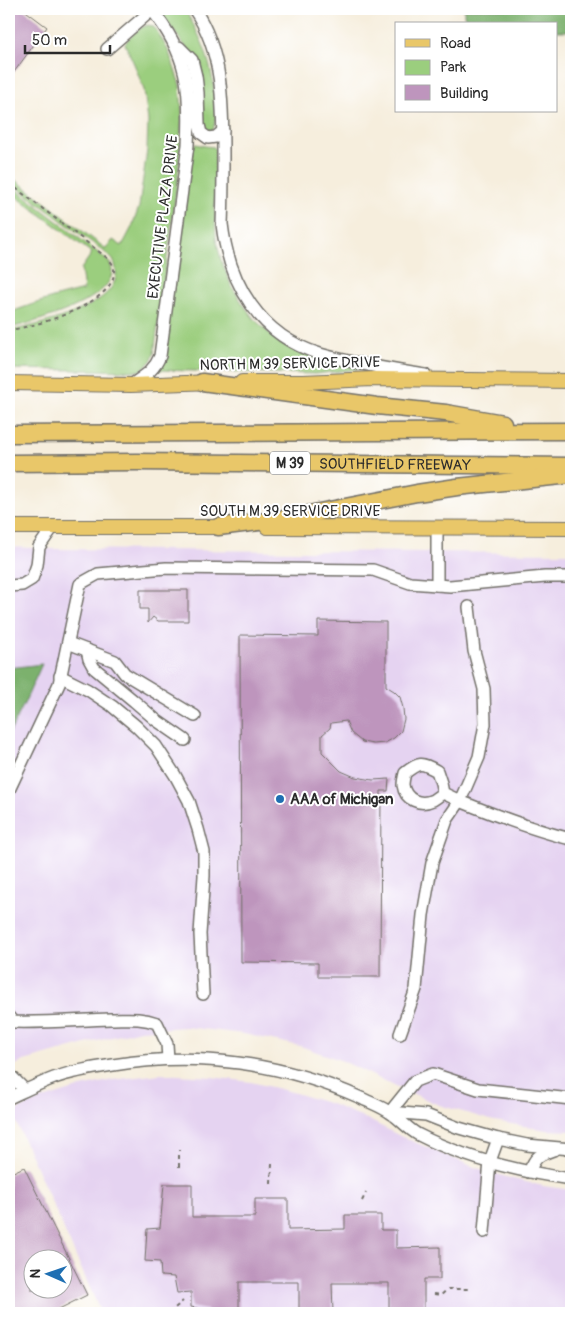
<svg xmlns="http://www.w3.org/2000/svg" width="580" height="1322" font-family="Pangolin,sans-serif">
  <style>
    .built { fill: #e5d3f1 }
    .green { fill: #9bce7e; stroke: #637c54 }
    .forest { fill: #7cb16d; stroke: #546e4c }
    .building { fill: #be95bd; fill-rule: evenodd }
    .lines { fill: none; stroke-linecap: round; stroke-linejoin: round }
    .minor-casing { stroke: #726f69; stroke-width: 14 }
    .major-casing { stroke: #726f69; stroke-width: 16 }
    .highway-casing { stroke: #726f69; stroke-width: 19 }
    .path { stroke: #726f69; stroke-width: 2; stroke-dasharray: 4 4; stroke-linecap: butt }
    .minor { stroke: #fff; stroke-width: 11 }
    .major { stroke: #e9c769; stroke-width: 14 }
    .highway { stroke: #e9c769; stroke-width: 16 }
    .poi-dot { fill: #1f6fb2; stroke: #fff; stroke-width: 2 }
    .labels { text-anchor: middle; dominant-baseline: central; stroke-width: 4; stroke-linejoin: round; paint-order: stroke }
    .shield { fill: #fff; stroke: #6b6b6b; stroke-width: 1 }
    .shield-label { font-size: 14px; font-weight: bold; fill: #2b2b2b }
    .street-label { font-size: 15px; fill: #2b2b2b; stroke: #fff }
    .poi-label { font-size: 15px; font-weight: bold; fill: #2b2b2b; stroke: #fff; text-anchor: start }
  </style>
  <rect width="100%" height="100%" fill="#fff"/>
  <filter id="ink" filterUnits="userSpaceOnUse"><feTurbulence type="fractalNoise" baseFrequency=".02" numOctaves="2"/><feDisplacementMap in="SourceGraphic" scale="10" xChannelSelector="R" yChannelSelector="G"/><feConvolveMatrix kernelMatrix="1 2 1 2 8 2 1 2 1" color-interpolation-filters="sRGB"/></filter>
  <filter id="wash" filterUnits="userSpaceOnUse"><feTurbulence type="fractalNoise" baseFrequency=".0096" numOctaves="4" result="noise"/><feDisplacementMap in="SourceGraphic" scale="20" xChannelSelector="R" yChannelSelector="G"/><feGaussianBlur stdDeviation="1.12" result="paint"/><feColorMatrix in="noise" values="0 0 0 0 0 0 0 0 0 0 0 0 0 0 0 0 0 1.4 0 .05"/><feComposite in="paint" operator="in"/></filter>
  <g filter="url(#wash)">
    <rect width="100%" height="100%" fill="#f6eedd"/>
    <g class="built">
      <polygon points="9,547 50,549 571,553 571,1131 547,1130 494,1121 439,1105 388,1083 343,1061 300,1046 244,1034 186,1027 140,1030 89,1043 24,1061 9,1069"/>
      <polygon points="160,1074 212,1077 251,1082 292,1092 331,1104 367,1119 400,1136 474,1167 513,1179 543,1186 571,1190 571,1313 101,1313 12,1113 34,1102 81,1087 113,1080"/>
    </g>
    <g class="green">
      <path d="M157,9H184C202,36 213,66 215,100C216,110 216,121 213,130L208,132L203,130L189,51Z"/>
      <path d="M148,25L152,26L156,29L169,52L180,85L182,113L178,177L154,354L151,361L140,371L9,369V331C35,326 114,308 116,275C116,270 116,265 113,260C105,251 90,241 80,234C56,216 32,199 9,181V175L106,249L113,240L122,246L132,227L139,207L147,150L148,121L144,90L135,66L125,44C128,37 140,27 148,25Z"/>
      <polygon points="196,144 205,146 214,147 215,150 215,215 216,239 221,260 231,285 243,304 254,319 269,333 286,345 301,352 368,368 315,374 156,370 193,146"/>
      <path d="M9,184L101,255C105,258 110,262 111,266C122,299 30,324 9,328V313C34,303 58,296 84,290L81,269L92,253L9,191Z"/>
    </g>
    <g class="forest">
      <polygon points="464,9 571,9 571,31 556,31 556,24 475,24 464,16"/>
      <polygon points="42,664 24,704 9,734 9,668"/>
    </g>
    <g id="blocks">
      <g class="building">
        <polygon points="9,9 23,9 47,27 9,79"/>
        <polygon points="140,590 188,590 188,621 158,621 153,617 148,623 148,609 140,609"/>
        <polygon points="318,621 386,622 386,686 394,691 400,697 403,708 404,719 401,731 394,738 385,743 373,744 362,742 351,733 346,721 331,723 330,728 322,735 322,752 341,771 355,777 373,780 389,779 388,791 381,791 380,977 318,977 318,963 241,962 240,635 318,636"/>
        <path d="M24,1167L87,1295L51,1313H9V1174ZM32,1260H62V1290H32Z"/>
        <polygon points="164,1184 192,1184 192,1217 255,1217 255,1199 288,1199 288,1230 345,1229 345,1215 381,1215 381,1230 396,1230 396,1248 440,1247 440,1279 424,1279 424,1313 389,1313 389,1283 332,1283 333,1313 299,1313 299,1282 239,1282 239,1313 208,1313 207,1310 191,1307 191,1292 177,1293 174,1277 161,1276 160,1262 145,1261 147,1229 160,1228"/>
      </g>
    </g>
  </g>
  <g filter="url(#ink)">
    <use href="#blocks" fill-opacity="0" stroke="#726f69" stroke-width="1"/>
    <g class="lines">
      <g class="minor-casing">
        <g id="minor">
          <path d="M194,9C223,51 223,105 223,155C223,178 223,201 222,224C229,284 260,336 320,354C354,364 390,369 425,375"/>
          <polyline points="179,47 192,60 196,76 198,93 199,125 201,133 208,138 216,137 223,131"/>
          <polyline points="107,49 152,10"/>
          <path d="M131,385C144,376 154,371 160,356L188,145C191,89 188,54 151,9"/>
          <polyline points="437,585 437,528"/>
          <polyline points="9,586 22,585 32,579 37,565 39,547 53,527"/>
          <path d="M469,607L474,651L484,689L485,724L479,757L460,801C497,816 533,830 571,839"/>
          <polyline points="68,643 115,661 125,674 195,716"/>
          <polyline points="87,650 89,659 94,668 134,701 156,720 185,740"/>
          <polyline points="60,676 88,690 112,706 136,726 156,746 175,775 189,801 198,829 204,852 204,876 200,934 203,994"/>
          <polyline points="9,790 59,684 80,584 98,574 166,568 373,570 410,583 450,586 545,577 571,577"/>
          <path d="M9,1017L13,1022C45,1023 78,1020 110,1019C127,1019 140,1017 157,1023L167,1044L168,1059"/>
          <path d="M400,1034L416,989L423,915L432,863L447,820L460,801L443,793L441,783L437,771C421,762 419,762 405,773C404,777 403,781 403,785C405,800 420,806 433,800C436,798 440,795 443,793"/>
          <polyline points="9,1074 25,1090"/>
          <path d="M9,1098C24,1091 38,1084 54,1078C73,1071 93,1068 113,1065C197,1051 284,1063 361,1098C371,1103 383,1107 392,1114C401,1120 409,1130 419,1135C464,1158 522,1172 571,1179"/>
          <polyline points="390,1112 415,1081 433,1074 478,1089 571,1099"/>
          <polyline points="390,1112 426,1115 459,1128 498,1139 527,1145 571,1149"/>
          <path d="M529,1172C536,1155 539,1155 556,1149"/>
          <polyline points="484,1232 490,1161 498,1139"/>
        </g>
      </g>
      <g class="major-casing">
        <g id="major">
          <polyline points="242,382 303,382 373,379 571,381"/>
          <polyline points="9,383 131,385 213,382"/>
          <polyline points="9,527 228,527"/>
          <polyline points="267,527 571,528"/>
        </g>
      </g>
      <g class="highway-casing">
        <g id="highway">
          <polyline points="202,382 377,406 446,413 503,423"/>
          <polyline points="9,434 571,431"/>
          <path id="s1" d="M9,463L137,462L571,466"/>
          <polyline points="218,527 283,519 417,493 457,487 571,475"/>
        </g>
      </g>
      <g class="path">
        <path d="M9,183L102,254C106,257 111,261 113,265C125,302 34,327 9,330"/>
        <polyline points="179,1167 179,1150"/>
        <polyline points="271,1184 272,1163"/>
        <polyline points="362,1201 366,1193"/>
        <polyline points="434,1294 441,1295 448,1289 470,1289"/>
        <polyline points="169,1313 183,1301"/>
      </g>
      <use href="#minor" class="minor"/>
      <use href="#major" class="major"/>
      <use href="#highway" class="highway"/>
    </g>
  </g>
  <circle class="poi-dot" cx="280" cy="799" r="5"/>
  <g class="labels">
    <rect class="shield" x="270" y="451.5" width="40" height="23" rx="4"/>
    <g class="shield-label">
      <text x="290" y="463">M 39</text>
    </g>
    <g class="street-label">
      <text transform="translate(163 217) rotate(-83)">EXECUTIVE PLAZA DRIVE</text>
      <text transform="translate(290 364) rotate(-1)">NORTH M 39 SERVICE DRIVE</text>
      <text stroke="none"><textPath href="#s1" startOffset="386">SOUTHFIELD FREEWAY</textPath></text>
      <text x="290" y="511">SOUTH M 39 SERVICE DRIVE</text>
    </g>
    <g class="poi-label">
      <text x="290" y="799">AAA of Michigan</text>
    </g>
  </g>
  <rect width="580" height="1322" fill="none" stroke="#fff" stroke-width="30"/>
  <rect x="395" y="22" width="162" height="90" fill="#ffffff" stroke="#aaaaaa"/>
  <rect x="405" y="39" width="25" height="8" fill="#e9c769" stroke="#aaaaaa"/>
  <text x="440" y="48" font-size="15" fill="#2b2b2b">Road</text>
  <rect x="405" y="60" width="25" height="15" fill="#9bce7e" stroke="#aaaaaa"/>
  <text x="440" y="72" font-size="15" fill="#2b2b2b">Park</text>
  <rect x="405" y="85" width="25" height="15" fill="#be95bd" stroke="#aaaaaa"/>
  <text x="440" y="98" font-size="15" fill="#2b2b2b">Building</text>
  <g transform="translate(48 1274) rotate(272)"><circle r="24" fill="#ffffff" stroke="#aaaaaa"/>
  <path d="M0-4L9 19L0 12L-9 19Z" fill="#1f6fb2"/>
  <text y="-8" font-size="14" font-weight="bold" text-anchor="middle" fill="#2b2b2b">N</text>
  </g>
  <path d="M25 45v8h85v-8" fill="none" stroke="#2b2b2b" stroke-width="2.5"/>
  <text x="32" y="45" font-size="15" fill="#2b2b2b" stroke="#ffffff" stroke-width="4" paint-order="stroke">50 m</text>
</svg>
